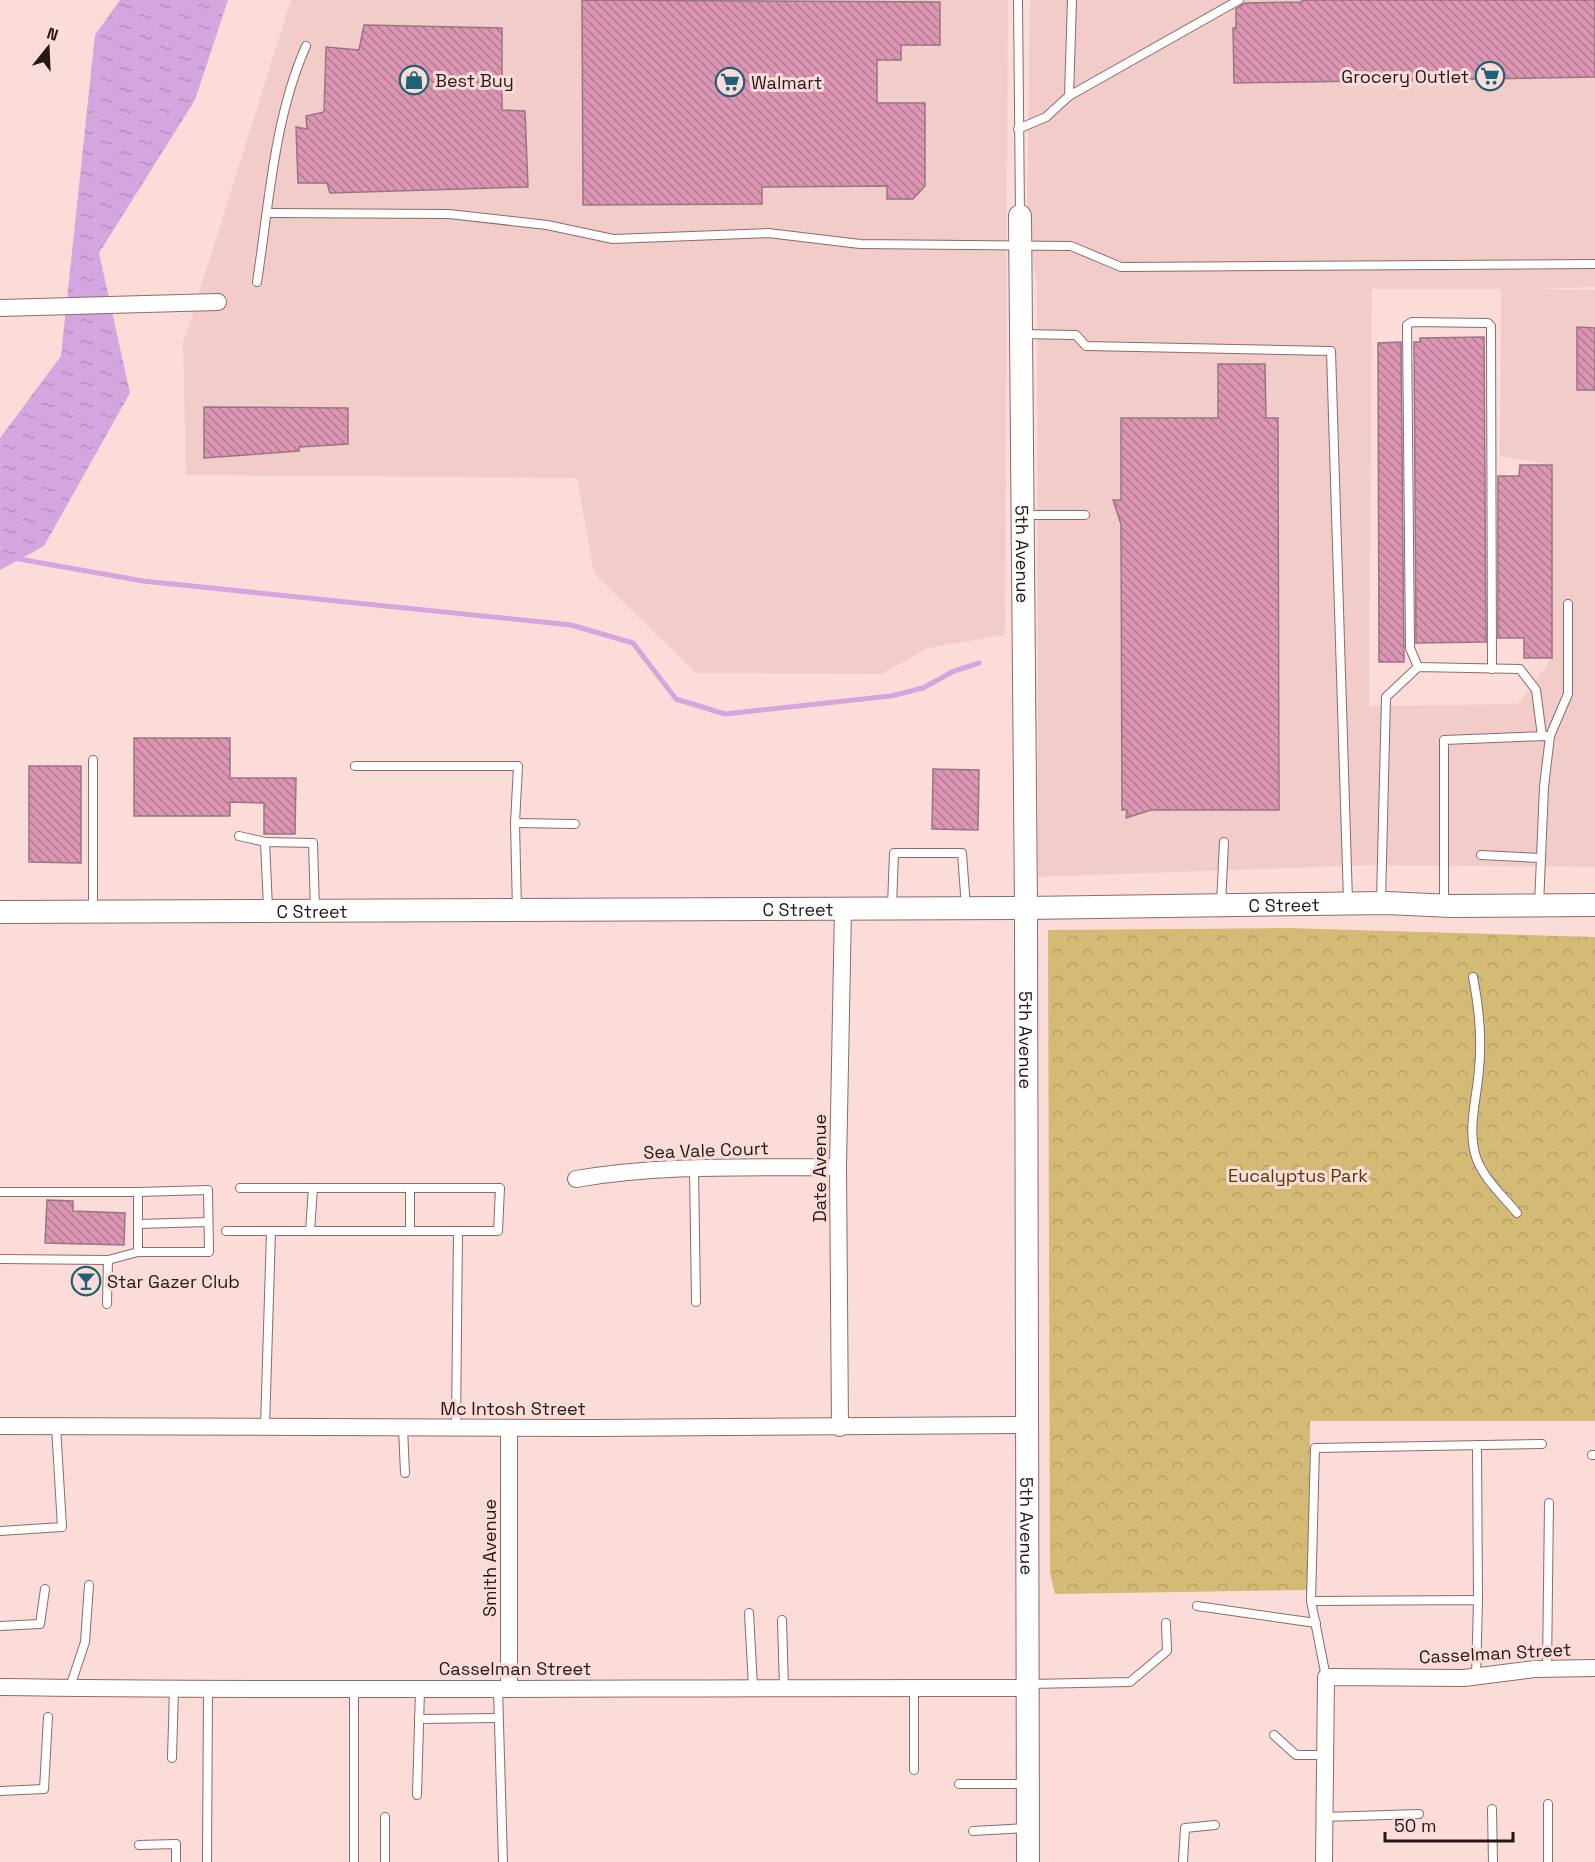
<svg xmlns="http://www.w3.org/2000/svg" width="1595" height="1862" font-family="'Space Grotesk',sans-serif">
  <style>
    .built { fill: #f1ccc9; fill-rule: evenodd }
    .forest { fill: url(#forest-crowns) }
    .water { fill: url(#water-ripples) }
    .lines { fill: none; stroke-linecap: round; stroke-linejoin: round }
    .stream { stroke: #d3a6df; stroke-width: 5 }
    .building { fill: url(#building-back-hatch); stroke: #977784; stroke-width: 1.5 }
    .lane-casing { stroke: #8d6b67; stroke-width: 10 }
    .street-casing { stroke: #8d6b67; stroke-width: 18 }
    .secondary-casing { stroke: #8d6b67; stroke-width: 24 }
    .lane { stroke: #fff; stroke-width: 8 }
    .street { stroke: #fff; stroke-width: 16 }
    .secondary { stroke: #fff; stroke-width: 22 }
    .labels { text-anchor: middle; dominant-baseline: central; stroke-width: 6; stroke-linejoin: round; paint-order: stroke }
    .poi-label { font-size: 18px; fill: #241715; stroke: #fcdcd9; text-anchor: start }
    .street-label { font-size: 18px; fill: #241715; stroke: #fcdcd9 }
    .park-label { font-size: 18px; fill: #4c3b00; stroke: #fcdcd9 }
  </style>
  <defs>
    <pattern id="forest-crowns" width="20" height="18" patternUnits="userSpaceOnUse" patternTransform="scale(1.5)"><rect width="20" height="18" fill="#d3bb76"/><path d="M2 6a3 3 0 1 1 6 0M12 15a3 3 0 1 1 6 0" fill="none" stroke="#b5a065"/></pattern>
    <pattern id="water-ripples" width="26" height="14" patternUnits="userSpaceOnUse" patternTransform="scale(1.5)"><rect width="26" height="14" fill="#d3a6df"/><path d="M2 4q2-2 4 0t4 0M15 11q2-2 4 0t4 0" fill="none" stroke="#b58ebe"/></pattern>
    <pattern id="building-back-hatch" width="6" height="6" patternUnits="userSpaceOnUse" patternTransform="scale(1.5)"><rect width="6" height="6" fill="#dc95b3"/><path d="M-1 5l2 2M0 0l6 6M5-1l2 2" fill="none" stroke="#b27990"/></pattern>
  </defs>
  <rect width="100%" height="100%" fill="#fcdcd9"/>
  <g class="built">
    <polygon points="291,0 1008,0 1005,635 928,648 882,674 696,673 594,573 577,478 186,475 183,344"/>
    <path d="M1030,0H1595V287L1532,289L1595,290V867L1372,865L1038,877L1037,287L1027,215ZM1372,289H1501L1500,456L1552,465V658L1518,704L1369,706Z"/>
  </g>
  <polygon class="forest" points="1287,928 1595,937 1595,1421 1310,1421 1309,1590 1055,1594 1050,1574 1048,930"/>
  <polygon class="water" points="120,0 228,0 195,100 99,253 130,393 44,546 0,570 0,438 61,356 95,35"/>
  <g class="lines">
    <polyline class="stream" points="19,559 143,581 571,625 633,643 676,699 725,714 891,696 923,688 954,671 979,663"/>
  </g>
  <g class="building">
    <polygon points="582,0 940,2 940,45 901,45 901,60 877,60 877,103 925,103 925,186 913,199 887,199 887,186 762,187 762,204 583,205"/>
    <polygon points="1302,0 1595,0 1595,77 1234,83 1233,28 1236,28 1236,9 1245,3 1302,2"/>
    <polygon points="364,25 502,28 502,110 525,111 528,187 330,193 327,183 298,183 296,127 307,129 306,116 324,112 326,47 359,50"/>
    <polygon points="1577,327 1595,328 1595,390 1577,390"/>
    <polygon points="1484,337 1486,642 1416,643 1414,342 1420,342 1420,338"/>
    <polygon points="1401,342 1404,662 1379,662 1378,343"/>
    <polygon points="1218,364 1265,364 1266,418 1278,418 1279,810 1151,810 1126,818 1127,810 1122,810 1121,524 1113,500 1121,500 1121,418 1218,418"/>
    <polygon points="204,407 348,408 348,444 299,447 299,451 204,458"/>
    <polygon points="1520,465 1552,465 1552,658 1524,658 1524,638 1498,638 1498,476 1519,476"/>
    <polygon points="134,738 230,738 230,778 296,778 295,834 264,834 264,803 230,802 230,816 134,816"/>
    <polygon points="29,766 81,766 81,863 29,862"/>
    <polygon points="933,769 979,770 978,830 932,829"/>
    <polygon points="47,1200 73,1201 73,1211 125,1213 124,1245 45,1243"/>
  </g>
  <g class="lines">
    <g class="lane-casing">
      <g id="lane">
        <polyline points="1018,0 1020,216"/>
        <polyline points="1069,96 1239,0"/>
        <polyline points="1018,129 1046,117 1069,96 1072,0"/>
        <polyline points="267,213 449,214 547,225 613,239 768,233 860,244 1071,246 1121,267 1595,264"/>
        <path d="M257,282C269,204 274,118 306,46"/>
        <polyline points="1021,334 1076,335 1086,346 1331,351 1348,901"/>
        <polyline points="1023,515 1085,515"/>
        <polyline points="1418,667 1410,648 1407,325 1412,322 1488,323 1491,326 1492,669"/>
        <polyline points="93,760 93,911"/>
        <polyline points="355,766 518,766 515,823 517,910"/>
        <polyline points="515,823 575,824"/>
        <polyline points="239,836 265,842"/>
        <polyline points="1481,855 1540,858"/>
        <polyline points="1381,901 1386,697 1418,667 1520,669 1536,690 1542,736"/>
        <polyline points="1444,903 1444,740 1546,736"/>
        <polyline points="1221,904 1224,842"/>
        <polyline points="1539,905 1544,787 1550,736 1568,694 1568,604"/>
        <polyline points="892,906 894,853 962,853 966,908"/>
        <polyline points="268,908 265,842 313,843 315,910"/>
        <path d="M1473,977C1479,1007 1482,1039 1479,1069C1477,1098 1467,1129 1476,1157C1483,1178 1503,1196 1517,1213"/>
        <polyline points="694,1168 696,1302"/>
        <polyline points="240,1188 500,1188 498,1231 458,1231 456,1428"/>
        <polyline points="410,1188 410,1231"/>
        <polyline points="0,1192 138,1192 138,1252 108,1260 107,1304"/>
        <polyline points="138,1224 208,1222"/>
        <polyline points="226,1231 458,1231"/>
        <polyline points="310,1231 313,1188"/>
        <polyline points="138,1252 209,1252 208,1190 138,1192"/>
        <polyline points="0,1259 108,1260"/>
        <polyline points="265,1427 271,1231"/>
        <polyline points="403,1428 405,1473"/>
        <polyline points="1477,1445 1478,1600"/>
        <polyline points="1592,1455 1595,1455"/>
        <polyline points="0,1531 62,1527 56,1426"/>
        <polyline points="1311,1601 1478,1600 1476,1677"/>
        <polyline points="1197,1606 1316,1623"/>
        <polyline points="749,1613 753,1687"/>
        <polyline points="782,1620 784,1688"/>
        <polyline points="0,1626 40,1624 45,1589"/>
        <polyline points="1547,1669 1549,1503"/>
        <polyline points="1326,1677 1311,1601 1315,1448 1542,1444"/>
        <polyline points="1030,1684 1130,1682 1167,1651 1166,1623"/>
        <polyline points="70,1687 85,1642 89,1585"/>
        <polyline points="914,1688 914,1770"/>
        <polyline points="498,1689 503,1862"/>
        <polyline points="419,1719 498,1718"/>
        <polyline points="1274,1735 1296,1755 1325,1755"/>
        <polyline points="172,1758 174,1689"/>
        <polyline points="959,1784 1028,1784"/>
        <polyline points="0,1791 44,1789 48,1717"/>
        <polyline points="417,1795 420,1689"/>
        <polyline points="1548,1804 1548,1862"/>
        <polyline points="1492,1809 1493,1862"/>
        <polyline points="1324,1817 1419,1814"/>
        <polyline points="973,1831 1025,1828"/>
        <polyline points="139,1845 176,1844 176,1862"/>
        <polyline points="207,1862 208,1689"/>
        <polyline points="354,1862 354,1689"/>
        <polyline points="385,1862 385,1817"/>
        <polyline points="1183,1862 1185,1828 1215,1825"/>
      </g>
    </g>
    <g class="street-casing">
      <g id="street">
        <polyline points="0,308 218,302"/>
        <path d="M576,1179C662,1164 751,1168 838,1167"/>
        <polyline points="0,1426 592,1428 1026,1425"/>
        <polyline points="509,1428 509,1687"/>
        <polyline points="840,1428 838,1167 843,909"/>
        <path d="M0,1687C343,1692 686,1687 1029,1688"/>
        <polyline points="1324,1862 1326,1677 1464,1678 1535,1669 1595,1668"/>
      </g>
    </g>
    <g class="secondary-casing">
      <g id="secondary">
        <path id="s1" d="M1020,216L1026,908L1028,1862"/>
        <path id="s2" d="M0,912L1026,908L1387,903L1451,906L1595,905"/>
      </g>
    </g>
    <use href="#lane" class="lane"/>
    <use href="#street" class="street"/>
    <use href="#secondary" class="secondary"/>
  </g>
  <defs>
    <g id="supermarket-ring" transform="scale(1.5)"><circle r="9.5" fill="#fcdcd9" stroke="#1f6275" stroke-width="1.5"/><path d="M-6-5.5h2.5l.6 2H6L4.5 2H-2.5L-4.4-4H-6ZM-1.5 3.2a1.3 1.3 0 1 0 .1 0ZM3 3.2a1.3 1.3 0 1 0 .1 0Z" fill="#1f6275"/></g>
    <g id="shop-ring" transform="scale(1.5)"><circle r="9.5" fill="#fcdcd9" stroke="#1f6275" stroke-width="1.5"/><path d="M-5-2.5h2.3a2.7 3.5 0 0 1 5.4 0H5L5.5 6h-11ZM-1.5-2.5h3a1.5 2.3 0 0 0-3 0Z" fill="#1f6275"/></g>
    <g id="bar-ring" transform="scale(1.5)"><circle r="9.5" fill="#fcdcd9" stroke="#1f6275" stroke-width="1.5"/><path d="M-6-5H6L.8 .8V4.5H3.5V6h-7V4.5H-.8V.8Z" fill="#1f6275"/></g>
  </defs>
  <g fill-rule="evenodd">
    <use href="#supermarket-ring" x="1490" y="76"/>
    <use href="#shop-ring" x="414" y="80"/>
    <use href="#supermarket-ring" x="730" y="82"/>
    <use href="#bar-ring" x="86" y="1281"/>
  </g>
  <g class="labels">
    <g class="poi-label">
      <text x="1469" y="76" text-anchor="end">Grocery Outlet</text>
      <text x="435" y="80">Best Buy</text>
      <text x="751" y="82">Walmart</text>
      <text x="107" y="1281">Star Gazer Club</text>
    </g>
    <g class="street-label">
      <text stroke="none"><textPath href="#s1" startOffset="338">5th Avenue</textPath></text>
      <text stroke="none"><textPath href="#s2" startOffset="1284">C Street</textPath></text>
      <text stroke="none"><textPath href="#s2" startOffset="798">C Street</textPath></text>
      <text stroke="none"><textPath href="#s2" startOffset="312">C Street</textPath></text>
      <text stroke="none"><textPath href="#s1" startOffset="824">5th Avenue</textPath></text>
      <text transform="translate(706 1150) rotate(-2)">Sea Vale Court</text>
      <text transform="translate(819 1168) rotate(-90)">Date Avenue</text>
      <text x="513" y="1408">Mc Intosh Street</text>
      <text stroke="none"><textPath href="#s1" startOffset="1310">5th Avenue</textPath></text>
      <text transform="translate(489 1558) rotate(-90)">Smith Avenue</text>
      <text transform="translate(1495 1653) rotate(-3)">Casselman Street</text>
      <text x="515" y="1668">Casselman Street</text>
    </g>
    <g class="park-label">
      <text x="1298" y="1175">Eucalyptus Park</text>
    </g>
  </g>
  <g transform="translate(48 48) rotate(18)" stroke="#fcdcd9" stroke-width="4.5" paint-order="stroke">
  <path d="M0-4.5L10 22L0 15L-10 22Z" fill="#241715"/>
  <text y="-9" font-size="16" font-weight="bold" text-anchor="middle" fill="#241715">N</text>
  </g>
  <path d="M1385 1832v9h128v-9" fill="none" stroke="#241715" stroke-width="3"/>
  <text x="1394" y="1832" font-size="18" fill="#241715" stroke="#fcdcd9" stroke-width="4.5" paint-order="stroke">50 m</text>
</svg>
